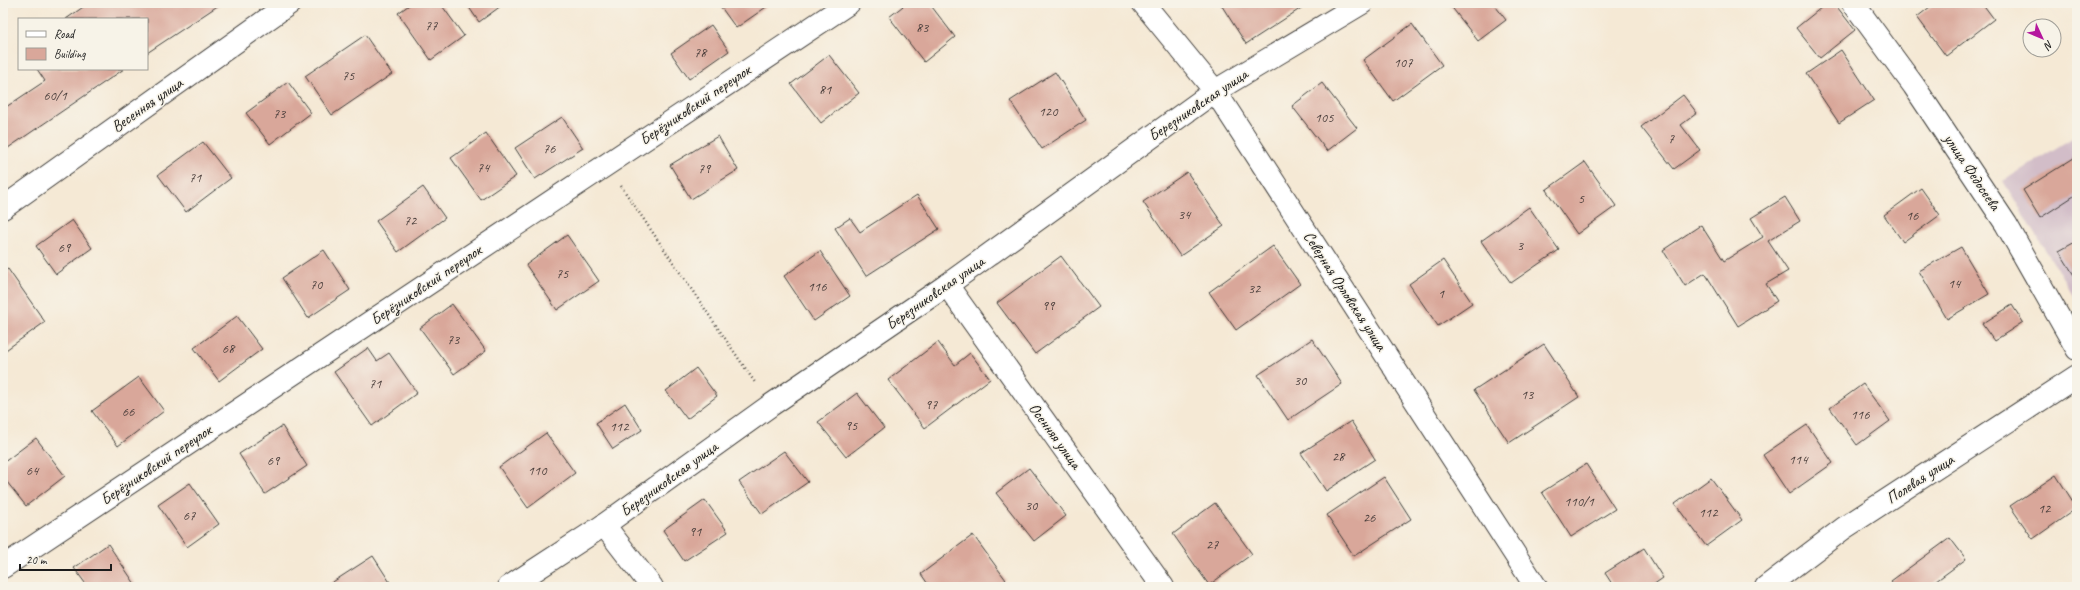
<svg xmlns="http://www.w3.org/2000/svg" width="2080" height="590" font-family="Caveat,sans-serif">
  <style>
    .industrial { fill: #d2bdc8 }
    .building { fill: #d9a79a }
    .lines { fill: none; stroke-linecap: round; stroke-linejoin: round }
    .minor-casing { stroke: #3d3b38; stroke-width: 24 }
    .path { stroke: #3d3b38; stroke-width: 2.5; stroke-dasharray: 1 3; stroke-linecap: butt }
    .minor { stroke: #fff; stroke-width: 22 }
    .labels { text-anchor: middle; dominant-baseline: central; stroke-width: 3; stroke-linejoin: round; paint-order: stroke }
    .number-label { font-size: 14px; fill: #4b3f3c }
    .street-label { font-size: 16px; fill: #1c1c1c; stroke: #f7f3e8 }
  </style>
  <rect width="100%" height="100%" fill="#f7f3e8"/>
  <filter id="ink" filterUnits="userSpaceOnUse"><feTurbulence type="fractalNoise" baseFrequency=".025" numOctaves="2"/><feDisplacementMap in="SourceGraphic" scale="8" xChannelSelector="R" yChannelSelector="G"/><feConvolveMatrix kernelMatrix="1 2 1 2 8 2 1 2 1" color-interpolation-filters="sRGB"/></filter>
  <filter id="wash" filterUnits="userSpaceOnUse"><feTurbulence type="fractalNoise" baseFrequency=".012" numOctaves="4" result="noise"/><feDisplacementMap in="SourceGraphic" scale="16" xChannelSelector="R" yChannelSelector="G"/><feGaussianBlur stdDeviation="0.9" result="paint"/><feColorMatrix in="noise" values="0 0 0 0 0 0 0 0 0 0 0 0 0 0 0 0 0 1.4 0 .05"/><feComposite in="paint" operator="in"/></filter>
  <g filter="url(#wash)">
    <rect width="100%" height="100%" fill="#f5e9d5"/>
    <polygon class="industrial" points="2077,135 2077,301 2003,181"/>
    <g id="blocks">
      <g class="building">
        <polygon points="89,3 222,3 147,53 147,19 66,19"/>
        <polygon points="412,3 440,3 464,36 431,60 398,13"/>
        <polygon points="466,3 505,3 479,22"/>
        <polygon points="718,3 772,3 736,28"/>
        <polygon points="907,3 929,3 955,37 924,62 889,17"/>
        <polygon points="1220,3 1309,3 1246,44"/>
        <polygon points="1452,3 1493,3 1506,20 1478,41 1450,5"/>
        <polygon points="1827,3 1834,3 1855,30 1820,58 1796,28"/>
        <polygon points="1935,3 1982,3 1994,19 1946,56 1917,17"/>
        <polygon points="1412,24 1442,65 1393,101 1363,60"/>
        <polygon points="711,25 729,51 689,79 671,53"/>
        <polygon points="365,35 392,74 332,115 305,76"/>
        <polygon points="1841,50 1874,100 1839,123 1806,74"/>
        <polygon points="829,55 859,93 821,123 791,84"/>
        <polygon points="37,69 124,69 8,148 3,141 3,109 45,81"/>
        <polygon points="1055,72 1086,120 1042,149 1010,101"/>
        <polygon points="288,82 311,113 270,144 246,113"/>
        <polygon points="1322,83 1357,128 1327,151 1292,106"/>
        <polygon points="1683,95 1697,113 1681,125 1700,150 1674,169 1641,127"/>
        <polygon points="562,117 583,148 535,179 515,148"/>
        <polygon points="486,133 516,176 481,200 451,158"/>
        <polygon points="718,136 738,170 691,199 670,165"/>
        <polygon points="203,142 231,178 186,212 158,175"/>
        <polygon points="2077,156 2077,194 2040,218 2023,190"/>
        <polygon points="1585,162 1616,206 1577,234 1546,190"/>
        <polygon points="1187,172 1224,226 1180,256 1143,202"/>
        <polygon points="423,187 445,218 398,252 376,221"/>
        <polygon points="1921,188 1940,215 1903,242 1884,215"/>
        <polygon points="917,195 939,229 866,276 835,228 850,218 860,232"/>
        <polygon points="1785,197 1800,221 1768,241 1788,271 1766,284 1777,301 1738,326 1705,273 1685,286 1663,250 1701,225 1724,261 1763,237 1751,218"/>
        <polygon points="1529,207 1559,250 1511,283 1481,241"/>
        <polygon points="72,220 92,248 56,274 36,246"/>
        <polygon points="567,235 599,281 557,310 526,265"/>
        <polygon points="2077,241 2077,280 2059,251"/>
        <polygon points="1273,246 1300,284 1236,330 1209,292"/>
        <polygon points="1961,247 1989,294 1947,319 1919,271"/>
        <polygon points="324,250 350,290 308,318 282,278"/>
        <polygon points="820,251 850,296 814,321 784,276"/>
        <polygon points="1061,256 1099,307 1035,354 997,303"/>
        <polygon points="1443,260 1472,303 1438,326 1409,284"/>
        <polygon points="8,269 45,322 3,352 3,272"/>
        <polygon points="452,304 486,351 454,374 420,328"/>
        <polygon points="2012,305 2023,322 1994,341 1982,324"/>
        <polygon points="237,316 262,349 219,381 194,348"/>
        <polygon points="1312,339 1342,384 1288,420 1258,375"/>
        <polygon points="938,342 955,365 970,353 990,379 925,428 888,380"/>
        <polygon points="1544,344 1579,397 1509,443 1474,390"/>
        <polygon points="368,348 377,361 389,353 417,393 372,426 334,372"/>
        <polygon points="696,368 717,396 687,419 666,391"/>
        <polygon points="139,377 164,411 118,446 92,411"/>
        <polygon points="1863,384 1890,421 1857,445 1830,408"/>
        <polygon points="857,393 884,428 846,457 818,422"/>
        <polygon points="625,403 642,430 613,449 596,423"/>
        <polygon points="1351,421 1375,459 1326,491 1301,453"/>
        <polygon points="1807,425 1833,463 1789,494 1763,455"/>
        <polygon points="282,426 307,466 265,494 239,454"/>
        <polygon points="546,433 575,473 528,508 499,467"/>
        <polygon points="36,438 65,476 26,506 3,477 3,463"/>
        <polygon points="784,451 808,482 762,514 739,482"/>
        <polygon points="1586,464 1615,509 1571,537 1542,492"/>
        <polygon points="1029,468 1066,516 1034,541 996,493"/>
        <polygon points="2056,475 2077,508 2033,539 2010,506"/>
        <polygon points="1384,477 1411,519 1354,556 1327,515"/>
        <polygon points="1711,478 1742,520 1706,546 1675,504"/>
        <polygon points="190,483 219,524 187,547 158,505"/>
        <polygon points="705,500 728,532 684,561 663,530"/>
        <polygon points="1215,503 1252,554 1209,585 1173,534"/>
        <polygon points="973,535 1006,580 996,587 930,587 921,574"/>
        <polygon points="1950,538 1966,559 1928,587 1895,587 1891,581"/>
        <polygon points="108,544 137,587 88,587 74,568"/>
        <polygon points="1644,548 1663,578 1650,587 1614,587 1605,573"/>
        <polygon points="373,556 393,587 325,587"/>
      </g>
    </g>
  </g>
  <g filter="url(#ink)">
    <use href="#blocks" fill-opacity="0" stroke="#3d3b38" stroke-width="1"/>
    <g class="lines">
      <g class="minor-casing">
        <g id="minor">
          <polyline points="1143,3 1215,91 1536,587"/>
          <polyline points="1853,3 1914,86 2006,224 2077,349"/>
          <polyline points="3,208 290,3"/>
          <polyline points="947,285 1163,587"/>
          <polyline points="604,525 652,587"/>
          <polyline points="3,567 849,3"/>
          <polyline points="509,587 604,525 771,405 947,285 1215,91 1362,3"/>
          <polyline points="1766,587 1844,528 2077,376"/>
        </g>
      </g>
      <polyline class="path" points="621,186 756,384"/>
      <use href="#minor" class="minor"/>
    </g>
  </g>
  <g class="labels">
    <g class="number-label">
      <text x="431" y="25">77</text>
      <text x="922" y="27">83</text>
      <text x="700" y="52">78</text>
      <text x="1403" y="62">107</text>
      <text x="348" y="75">75</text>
      <text x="825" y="89">81</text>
      <text x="55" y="95">60/1</text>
      <text x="1048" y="111">120</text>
      <text x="279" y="113">73</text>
      <text x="1324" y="117">105</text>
      <text x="1671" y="138">7</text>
      <text x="549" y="148">76</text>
      <text x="483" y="167">74</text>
      <text x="704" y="168">79</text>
      <text x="195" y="177">71</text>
      <text x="1581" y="198">5</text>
      <text x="1184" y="214">34</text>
      <text x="1912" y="215">16</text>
      <text x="410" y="220">72</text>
      <text x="1520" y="245">3</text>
      <text x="64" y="247">69</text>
      <text x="562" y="273">75</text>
      <text x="1954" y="283">14</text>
      <text x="316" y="284">70</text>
      <text x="817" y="286">116</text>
      <text x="1254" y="288">32</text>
      <text x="1441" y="293">1</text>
      <text x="1048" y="305">99</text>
      <text x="453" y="339">73</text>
      <text x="228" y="348">68</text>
      <text x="1300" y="380">30</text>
      <text x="375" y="383">71</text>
      <text x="1527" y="394">13</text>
      <text x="931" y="404">97</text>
      <text x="128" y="411">66</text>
      <text x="1860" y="414">116</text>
      <text x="851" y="425">95</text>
      <text x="619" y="426">112</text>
      <text x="1338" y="456">28</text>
      <text x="1798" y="459">114</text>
      <text x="273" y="460">69</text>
      <text x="32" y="470">64</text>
      <text x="537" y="470">110</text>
      <text x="1579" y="501">110/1</text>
      <text x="1031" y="505">30</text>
      <text x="2044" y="508">12</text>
      <text x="1708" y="512">112</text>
      <text x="189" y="515">67</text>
      <text x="1369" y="517">26</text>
      <text x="695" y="531">91</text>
      <text x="1212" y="544">27</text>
    </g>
    <g class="street-label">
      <text transform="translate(147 105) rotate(-35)">Весенняя улица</text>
      <text transform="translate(695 105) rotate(-34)">Берёзниковский переулок</text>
      <text transform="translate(1198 105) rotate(-34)">Березниковская улица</text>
      <text transform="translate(1972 172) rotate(56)">улица Федосеева</text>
      <text transform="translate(426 285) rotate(-34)">Берёзниковский переулок</text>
      <text transform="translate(1345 291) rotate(57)">Северная Орловская улица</text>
      <text transform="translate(935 293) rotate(-35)">Березниковская улица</text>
      <text transform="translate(1055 436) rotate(54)">Осенняя улица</text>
      <text transform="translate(156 465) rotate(-34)">Берёзниковский переулок</text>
      <text transform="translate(669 479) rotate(-36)">Березниковская улица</text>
      <text transform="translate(1920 479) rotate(-33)">Полевая улица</text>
    </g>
  </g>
  <rect width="2080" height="590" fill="none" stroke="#f7f3e8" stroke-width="16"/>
  <rect x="18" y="18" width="130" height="52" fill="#f7f3e8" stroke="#9f9d96"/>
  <rect x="26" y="31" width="20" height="6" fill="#ffffff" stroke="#9f9d96"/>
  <text x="54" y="38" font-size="12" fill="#1c1c1c">Road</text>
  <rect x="26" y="48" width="20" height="12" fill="#d9a79a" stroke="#9f9d96"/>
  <text x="54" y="58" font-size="12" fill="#1c1c1c">Building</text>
  <g transform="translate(2042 38) rotate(134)"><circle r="19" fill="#f7f3e8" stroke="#9f9d96"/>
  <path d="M0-3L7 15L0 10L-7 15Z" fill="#b5179e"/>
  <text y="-6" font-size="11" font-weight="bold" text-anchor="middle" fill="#1c1c1c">N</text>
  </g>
  <path d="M20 564v6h91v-6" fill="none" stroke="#1c1c1c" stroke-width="2"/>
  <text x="26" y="564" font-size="12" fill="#1c1c1c" stroke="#f7f3e8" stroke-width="3" paint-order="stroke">20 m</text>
</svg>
